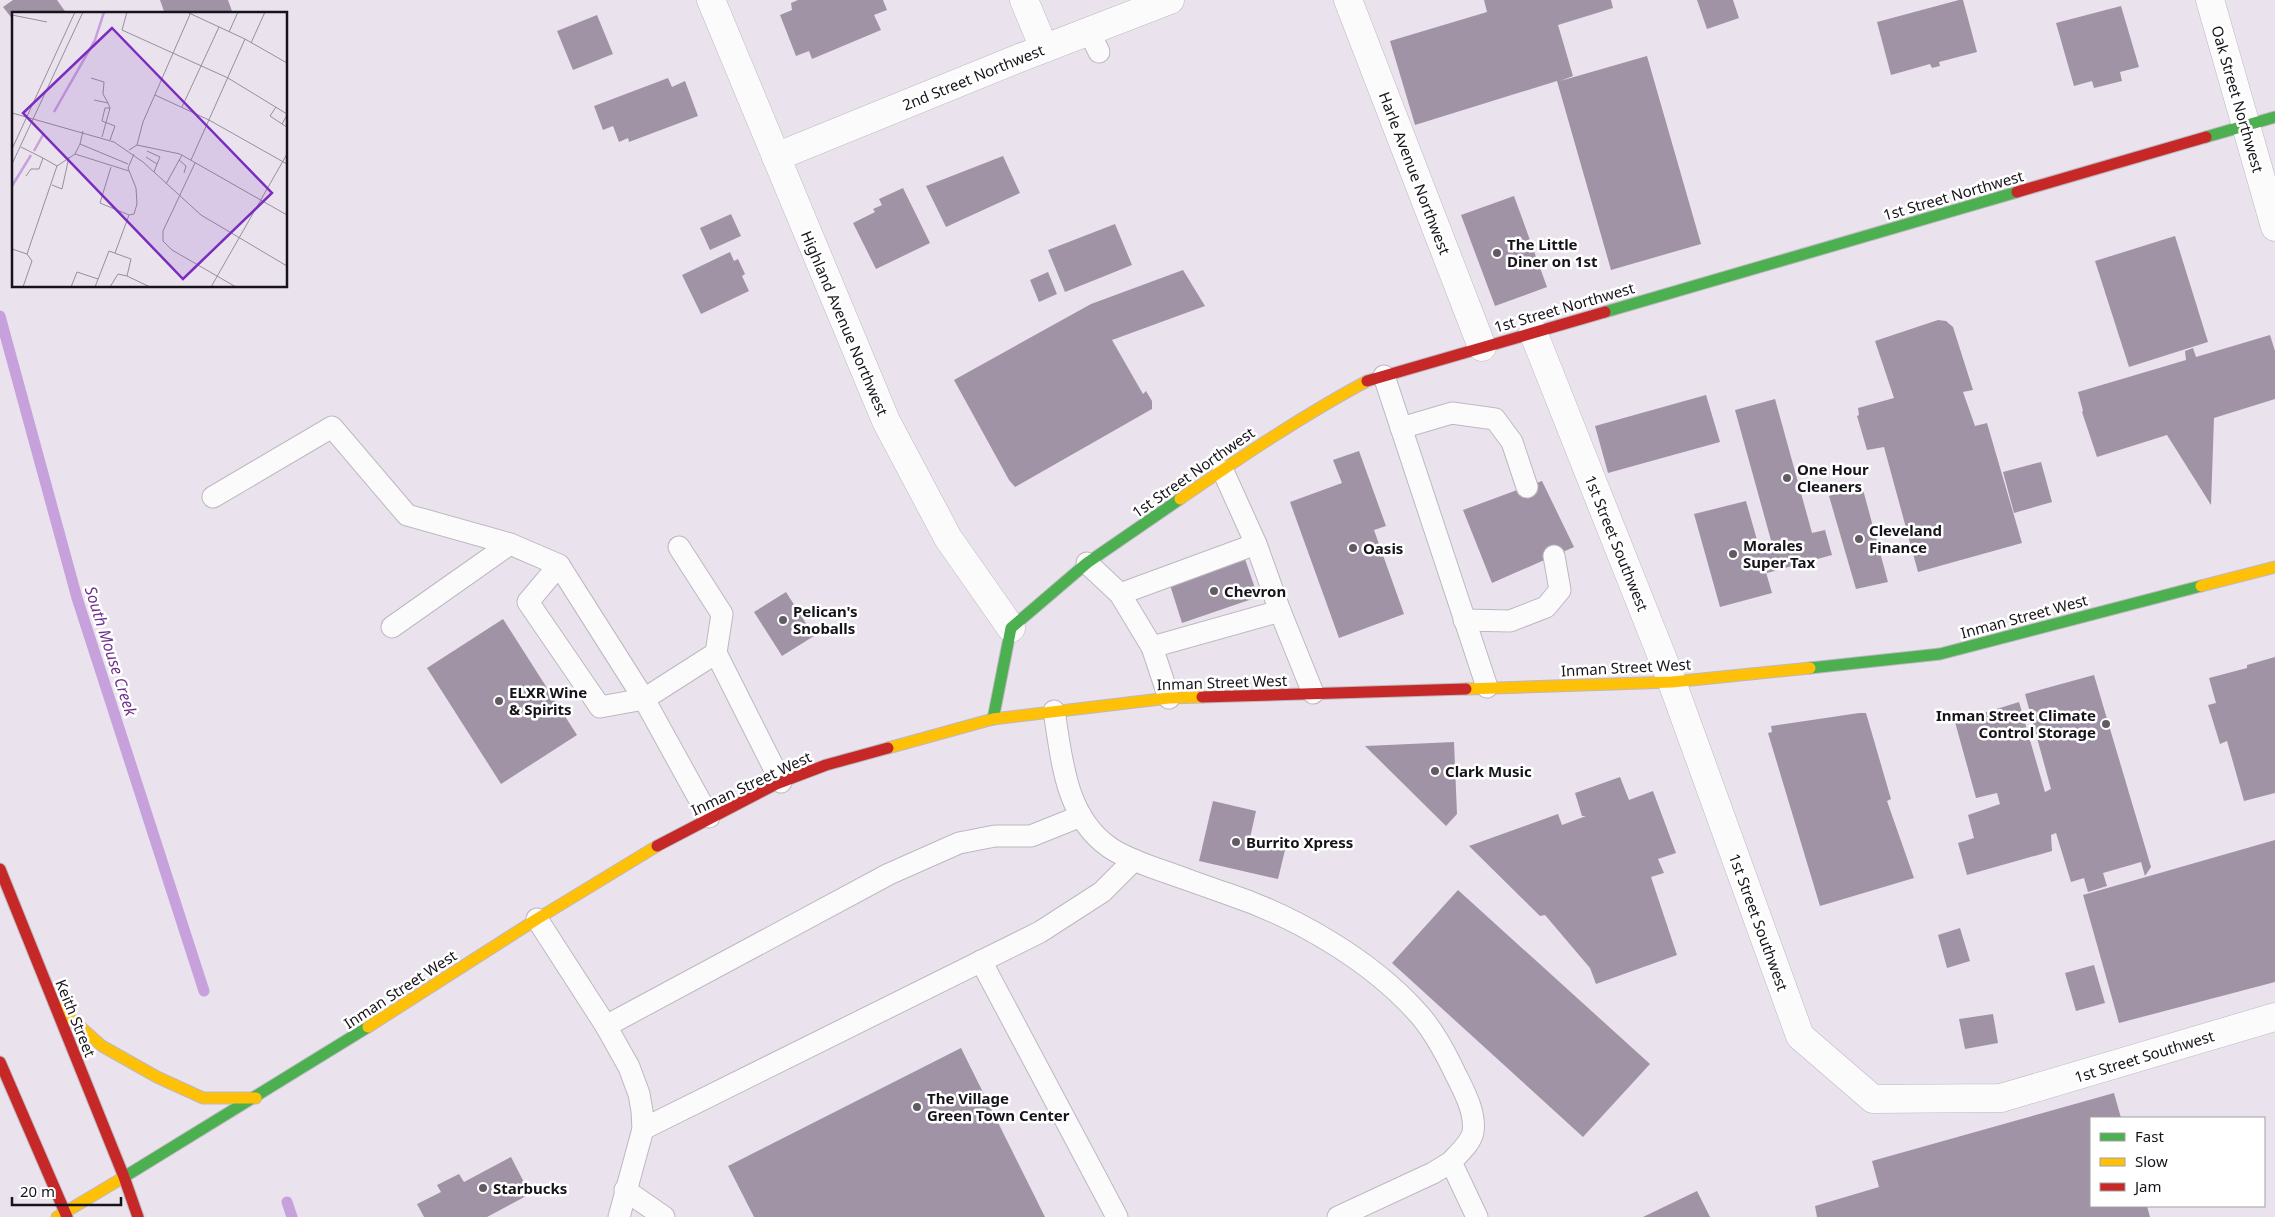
<svg xmlns="http://www.w3.org/2000/svg" width="2275" height="1217" font-family="'Noto Sans',sans-serif">
  <style>
    .lines { fill: none; stroke-linecap: round; stroke-linejoin: round }
    .stream { stroke: #c7a1dc; stroke-width: 11 }
    .building { fill: #a093a6 }
    .lane-casing { stroke: #bdb8c0; stroke-width: 23 }
    .street-casing { stroke: #bdb8c0; stroke-width: 29 }
    .fast-casing { stroke: #bdb8c0; stroke-width: 13 }
    .slow-casing { stroke: #bdb8c0; stroke-width: 13 }
    .jam-casing { stroke: #bdb8c0; stroke-width: 13 }
    .lane { stroke: #fcfbfc; stroke-width: 21 }
    .street { stroke: #fcfbfc; stroke-width: 28 }
    .fast { stroke: #4caf50; stroke-width: 11 }
    .slow { stroke: #ffc107; stroke-width: 11 }
    .jam { stroke: #c62828; stroke-width: 11 }
    .poi-dot { fill: #615c64; stroke: #fff; stroke-width: 2 }
    .labels { text-anchor: middle; dominant-baseline: central; stroke-width: 5; stroke-linejoin: round; paint-order: stroke }
    .street-label { font-size: 15px; fill: #17131a; stroke: #fff }
    .poi-label { font-size: 15px; font-weight: bold; fill: #17131a; stroke: #fff; text-anchor: start }
    .water-label { font-size: 16px; font-style: italic; fill: #70308e; stroke: #fff }
    .inset-river { fill: none; stroke: #c7a1dc; stroke-width: 2.5 }
    .inset-road { fill: none; stroke: #969099; stroke-width: 1 }
    .view { fill: #7b2cbf; fill-opacity: 0.15; stroke: #7b2cbf; stroke-width: 2.5 }
    .inset-edge { fill: none; stroke: #17131a; stroke-width: 2.5 }
  </style>
  <rect width="100%" height="100%" fill="#eae3ee"/>
  <g class="lines">
    <g class="stream">
      <polyline points="0,316 77,598 204,991"/>
      <polyline points="287,1202 292,1217"/>
    </g>
  </g>
  <g class="building">
    <polygon points="13,0 57,0 67,14 14,14 14,21 3,7"/>
    <polygon points="160,0 228,0 233,14 165,14"/>
    <polygon points="798,0 883,0 887,10 874,15 881,30 812,59 809,51 796,56 780,15 792,10 791,3"/>
    <polygon points="1484,0 1611,0 1613,8 1558,25 1573,76 1560,81 1647,56 1701,244 1611,270 1557,81 1415,125 1390,41 1487,12"/>
    <polygon points="1697,0 1733,0 1739,18 1707,29"/>
    <polygon points="1959,0 1963,0 1977,52 1939,62 1940,66 1932,68 1930,64 1891,75 1877,22"/>
    <polygon points="2121,6 2139,67 2120,72 2122,81 2094,88 2092,81 2074,86 2056,23"/>
    <polygon points="597,15 613,54 573,70 557,31"/>
    <polygon points="668,78 672,87 685,81 698,116 629,142 628,138 619,142 613,126 603,130 594,106"/>
    <polygon points="1003,156 1020,193 946,227 926,186"/>
    <polygon points="903,188 930,243 876,269 853,223 875,212 873,209 882,205 879,199"/>
    <polygon points="1514,196 1547,287 1495,306 1461,215"/>
    <polygon points="731,214 741,236 710,250 700,228"/>
    <polygon points="1115,224 1132,265 1065,292 1048,250"/>
    <polygon points="2175,236 2208,342 2129,367 2095,261"/>
    <polygon points="730,252 734,261 738,259 745,274 742,276 749,291 701,314 682,275"/>
    <polygon points="1183,270 1205,306 1112,340 1143,394 1146,391 1152,401 1152,409 1015,487 1009,480 954,380 1091,304"/>
    <polygon points="1048,272 1057,294 1039,302 1030,280"/>
    <polygon points="1938,320 1946,321 1953,327 1973,390 1963,392 1975,426 1987,423 2022,543 1918,572 1884,447 1867,450 1857,416 1859,415 1858,408 1894,398 1875,341"/>
    <polygon points="2270,335 2275,351 2275,399 2214,418 2211,505 2167,435 2097,457 2082,412 2083,411 2078,392 2186,360 2185,351 2193,348 2196,357"/>
    <polygon points="1706,395 1720,442 1608,473 1595,426"/>
    <polygon points="1775,399 1812,533 1825,530 1832,555 1767,573 1763,562 1772,593 1720,607 1694,514 1746,501 1759,547 1772,544 1735,410"/>
    <polygon points="1359,451 1386,526 1374,530 1404,614 1339,638 1290,502 1342,483 1333,460"/>
    <polygon points="2041,462 2052,502 2014,513 2003,472"/>
    <polygon points="1542,481 1574,547 1492,583 1463,510"/>
    <polygon points="1862,486 1888,582 1856,589 1829,496"/>
    <polygon points="1245,559 1258,597 1182,623 1170,585"/>
    <polygon points="786,592 814,636 782,656 754,612"/>
    <polygon points="503,619 577,735 501,784 427,668"/>
    <polygon points="2275,657 2275,793 2244,801 2227,741 2220,744 2208,705 2216,703 2209,678 2247,668 2247,665"/>
    <polygon points="2094,675 2151,867 2145,876 2141,862 2103,873 2107,886 2088,892 2084,878 2071,882 2056,833 2051,835 2052,851 1967,875 1958,843 1974,838 1968,815 2000,804 1997,793 1976,798 1955,722 2019,702 2045,792 2051,789 2025,694"/>
    <polygon points="1859,713 1866,713 1891,799 1887,801 1914,878 1820,906 1768,733 1772,732 1771,726"/>
    <polygon points="1454,742 1457,814 1446,826 1365,746"/>
    <polygon points="1620,777 1629,800 1653,791 1676,853 1658,859 1664,873 1651,877 1677,955 1596,984 1590,968 1545,915 1540,916 1469,846 1558,814 1562,825 1586,816 1582,816 1575,793"/>
    <polygon points="1213,801 1256,811 1250,838 1286,846 1278,879 1199,861"/>
    <polygon points="2275,840 2275,982 2119,1023 2083,895"/>
    <polygon points="1458,890 1650,1064 1583,1137 1392,963"/>
    <polygon points="1960,928 1970,961 1947,968 1938,935"/>
    <polygon points="2094,965 2105,1003 2076,1011 2065,973"/>
    <polygon points="1993,1014 1998,1043 1965,1049 1959,1019"/>
    <polygon points="961,1048 1045,1217 754,1217 728,1166"/>
    <polygon points="2114,1093 2121,1118 2091,1118 2091,1206 2147,1206 2150,1217 1817,1217 1815,1206 1879,1187 1872,1161"/>
    <polygon points="511,1157 530,1194 487,1217 424,1217 417,1204 441,1192 437,1185 459,1174 464,1182"/>
    <polygon points="1697,1191 1710,1217 1643,1217"/>
  </g>
  <g class="lines">
    <g class="lane-casing">
      <g id="lane">
        <polyline points="1089,31 1099,52"/>
        <polyline points="1384,376 1487,687"/>
        <polyline points="1401,428 1452,413 1495,419 1512,442 1527,487"/>
        <polyline points="1223,471 1256,544"/>
        <polyline points="213,497 332,427 407,515 510,544"/>
        <polyline points="679,547 722,614 716,653"/>
        <polyline points="1087,563 1120,594 1152,647 1169,698"/>
        <polyline points="559,565 528,602 600,707 644,699 716,653 781,782"/>
        <polyline points="1120,594 1256,544 1280,611"/>
        <polyline points="1464,620 1510,621 1546,607 1560,590 1554,556"/>
        <polyline points="392,627 510,544 559,565 644,699 709,817"/>
        <polyline points="1152,647 1280,611 1313,693"/>
        <path d="M1054,711C1062,759 1065,816 1109,847C1123,857 1141,863 1157,869C1181,877 1204,886 1228,894C1294,916 1369,959 1416,1011C1433,1029 1445,1052 1456,1075C1464,1091 1476,1113 1473,1132C1471,1143 1458,1154 1451,1162L1477,1217"/>
        <polyline points="537,919 606,1026 889,874 959,843 995,836 1031,836 1081,816"/>
        <polyline points="981,961 1117,1217"/>
        <polyline points="606,1026 629,1067 639,1094 642,1111 643,1129 619,1217"/>
        <polyline points="643,1129 1040,932 1102,892 1134,860"/>
        <polyline points="625,1190 664,1217"/>
        <polyline points="1338,1217 1433,1173 1451,1162"/>
      </g>
    </g>
    <g class="street-casing">
      <g id="street">
        <polyline points="711,0 886,421 948,538 1011,628"/>
        <polyline points="1024,0 1044,48"/>
        <polyline points="1348,0 1482,347"/>
        <polyline points="2210,0 2275,227"/>
        <polyline points="776,157 1017,59 1170,0"/>
        <polyline points="1533,332 1672,682 1800,1036 1873,1099 2001,1098 2275,1017"/>
      </g>
    </g>
    <g class="fast-casing">
      <g id="fast">
        <polyline points="2206,137 2275,117"/>
        <polyline points="1605,312 2017,192"/>
        <polyline points="1810,668 1940,654 2201,586"/>
        <polyline points="993,719 1011,628 1087,563 1180,499"/>
        <polyline points="124,1177 368,1027"/>
      </g>
    </g>
    <g class="slow-casing">
      <g id="slow">
        <path d="M1180,499C1241,457 1302,416 1367,381"/>
        <polyline points="2201,586 2275,567"/>
        <polyline points="1466,689 1672,682 1810,668"/>
        <polyline points="888,748 993,719 1169,698 1202,697"/>
        <polyline points="59,1008 102,1046 157,1077 203,1098 256,1098"/>
        <polyline points="368,1027 537,919 657,846"/>
        <polyline points="57,1217 124,1177"/>
      </g>
    </g>
    <g class="jam-casing">
      <g id="jam">
        <polyline points="2017,192 2206,137"/>
        <polyline points="1367,381 1605,312"/>
        <polyline points="1202,697 1466,689"/>
        <polyline points="657,846 776,784 826,765 888,748"/>
        <polyline points="0,869 124,1177 138,1217"/>
        <polyline points="0,1062 67,1217"/>
      </g>
    </g>
    <use href="#lane" class="lane"/>
    <use href="#street" class="street"/>
    <use href="#fast" class="fast"/>
    <use href="#slow" class="slow"/>
    <use href="#jam" class="jam"/>
  </g>
  <g class="poi-dot">
    <circle cx="1497" cy="253" r="5"/>
    <circle cx="1787" cy="478" r="5"/>
    <circle cx="1859" cy="539" r="5"/>
    <circle cx="1353" cy="548" r="5"/>
    <circle cx="1733" cy="554" r="5"/>
    <circle cx="1214" cy="591" r="5"/>
    <circle cx="783" cy="620" r="5"/>
    <circle cx="499" cy="701" r="5"/>
    <circle cx="2106" cy="724" r="5"/>
    <circle cx="1435" cy="771" r="5"/>
    <circle cx="1236" cy="842" r="5"/>
    <circle cx="917" cy="1107" r="5"/>
    <circle cx="483" cy="1188" r="5"/>
  </g>
  <g class="labels">
    <g class="street-label">
      <text transform="translate(973 77) rotate(-22)">2nd Street Northwest</text>
      <text transform="translate(2238 99) rotate(74)">Oak Street Northwest</text>
      <text transform="translate(1415 173) rotate(69)">Harle Avenue Northwest</text>
      <text transform="translate(1953 195) rotate(-16)">1st Street Northwest</text>
      <text transform="translate(1564 307) rotate(-16)">1st Street Northwest</text>
      <text transform="translate(845 323) rotate(67)">Highland Avenue Northwest</text>
      <text transform="translate(1193 472) rotate(-35)">1st Street Northwest</text>
      <text transform="translate(1617 543) rotate(68)">1st Street Southwest</text>
      <text transform="translate(2024 616) rotate(-15)">Inman Street West</text>
      <text transform="translate(1626 667) rotate(-3)">Inman Street West</text>
      <text transform="translate(1222 682) rotate(-2)">Inman Street West</text>
      <text transform="translate(751 783) rotate(-25)">Inman Street West</text>
      <text transform="translate(1759 922) rotate(70)">1st Street Southwest</text>
      <text transform="translate(400 989) rotate(-33)">Inman Street West</text>
      <text transform="translate(76 1018) rotate(68)">Keith Street</text>
      <text transform="translate(2144 1056) rotate(-17)">1st Street Southwest</text>
    </g>
    <g class="poi-label">
      <text x="1507" y="244">The Little<tspan x="1507" dy="17">Diner on 1st</tspan></text>
      <text x="1797" y="469">One Hour<tspan x="1797" dy="17">Cleaners</tspan></text>
      <text x="1869" y="530">Cleveland<tspan x="1869" dy="17">Finance</tspan></text>
      <text x="1743" y="545">Morales<tspan x="1743" dy="17">Super Tax</tspan></text>
      <text x="1363" y="548">Oasis</text>
      <text x="1224" y="591">Chevron</text>
      <text x="793" y="611">Pelican's<tspan x="793" dy="17">Snoballs</tspan></text>
      <text x="509" y="692">ELXR Wine<tspan x="509" dy="17">&amp; Spirits</tspan></text>
      <text x="2096" y="715" text-anchor="end">Inman Street Climate<tspan x="2096" dy="17">Control Storage</tspan></text>
      <text x="1445" y="771">Clark Music</text>
      <text x="1246" y="842">Burrito Xpress</text>
      <text x="927" y="1098">The Village<tspan x="927" dy="17">Green Town Center</tspan></text>
      <text x="493" y="1188">Starbucks</text>
    </g>
    <g class="water-label">
      <text transform="translate(111 651) rotate(72)">South Mouse Creek</text>
    </g>
  </g>
  <g transform="translate(12 12)">
    <rect width="275" height="275" fill="#eae3ee"/>
    <path class="inset-river" d="M42,100L83,28L92,0M22,139L32,121M0,174L19,143"/>
    <path class="inset-road" d="M115,0L110,18L216,66L275,102M177,1L233,27L275,51M0,3L35,10M217,20L226,0M239,31L253,0M79,66L92,70L91,82L96,91M143,83L197,108L275,152M82,88L96,91L98,96L90,125M170,95L207,15M264,95L258,104L270,112M0,101L102,130L131,150L189,203L275,254M275,103L270,112L275,115M71,119L68,132L116,152M98,128L103,114L90,109L93,96H98M125,133L131,110L179,0M9,135L31,146M0,137L63,0M117,138L125,133L168,142L275,203M135,139L148,145L145,152M63,142L117,159M134,145L145,152L142,160M167,148L174,154L172,161M179,148L233,27M183,151L151,219V229L160,238L224,275M0,152L71,0M45,154L63,142L68,132M99,155L88,191L117,203M154,172L170,143M40,173L50,177L57,145M0,237L15,242L45,154L31,146L27,157H19L14,164M103,241L117,203L122,202L125,192L124,176L116,156L122,142M11,275L20,249L15,242M29,275H49M59,275L65,260L86,267M83,275L97,239L119,247L115,264L138,275M98,275L106,262L115,264M199,275L275,142"/>
    <path class="view" d="M100,16L260,181L171,267L11,101Z"/>
    <rect width="275" height="275" class="inset-edge"/>
  </g>
  <rect x="2090" y="1117" width="175" height="90" fill="#ffffff" stroke="#a2a1a3"/>
  <rect x="2100" y="1133" width="25" height="8" fill="#4caf50" stroke="#a2a1a3"/>
  <text x="2135" y="1142" font-size="15" fill="#17131a">Fast</text>
  <rect x="2100" y="1158" width="25" height="8" fill="#ffc107" stroke="#a2a1a3"/>
  <text x="2135" y="1167" font-size="15" fill="#17131a">Slow</text>
  <rect x="2100" y="1183" width="25" height="8" fill="#c62828" stroke="#a2a1a3"/>
  <text x="2135" y="1192" font-size="15" fill="#17131a">Jam</text>
  <path d="M12 1197v8h109v-8" fill="none" stroke="#17131a" stroke-width="2.5"/>
  <text x="20" y="1197" font-size="15" fill="#17131a" stroke="#ffffff" stroke-width="4" paint-order="stroke">20 m</text>
</svg>
